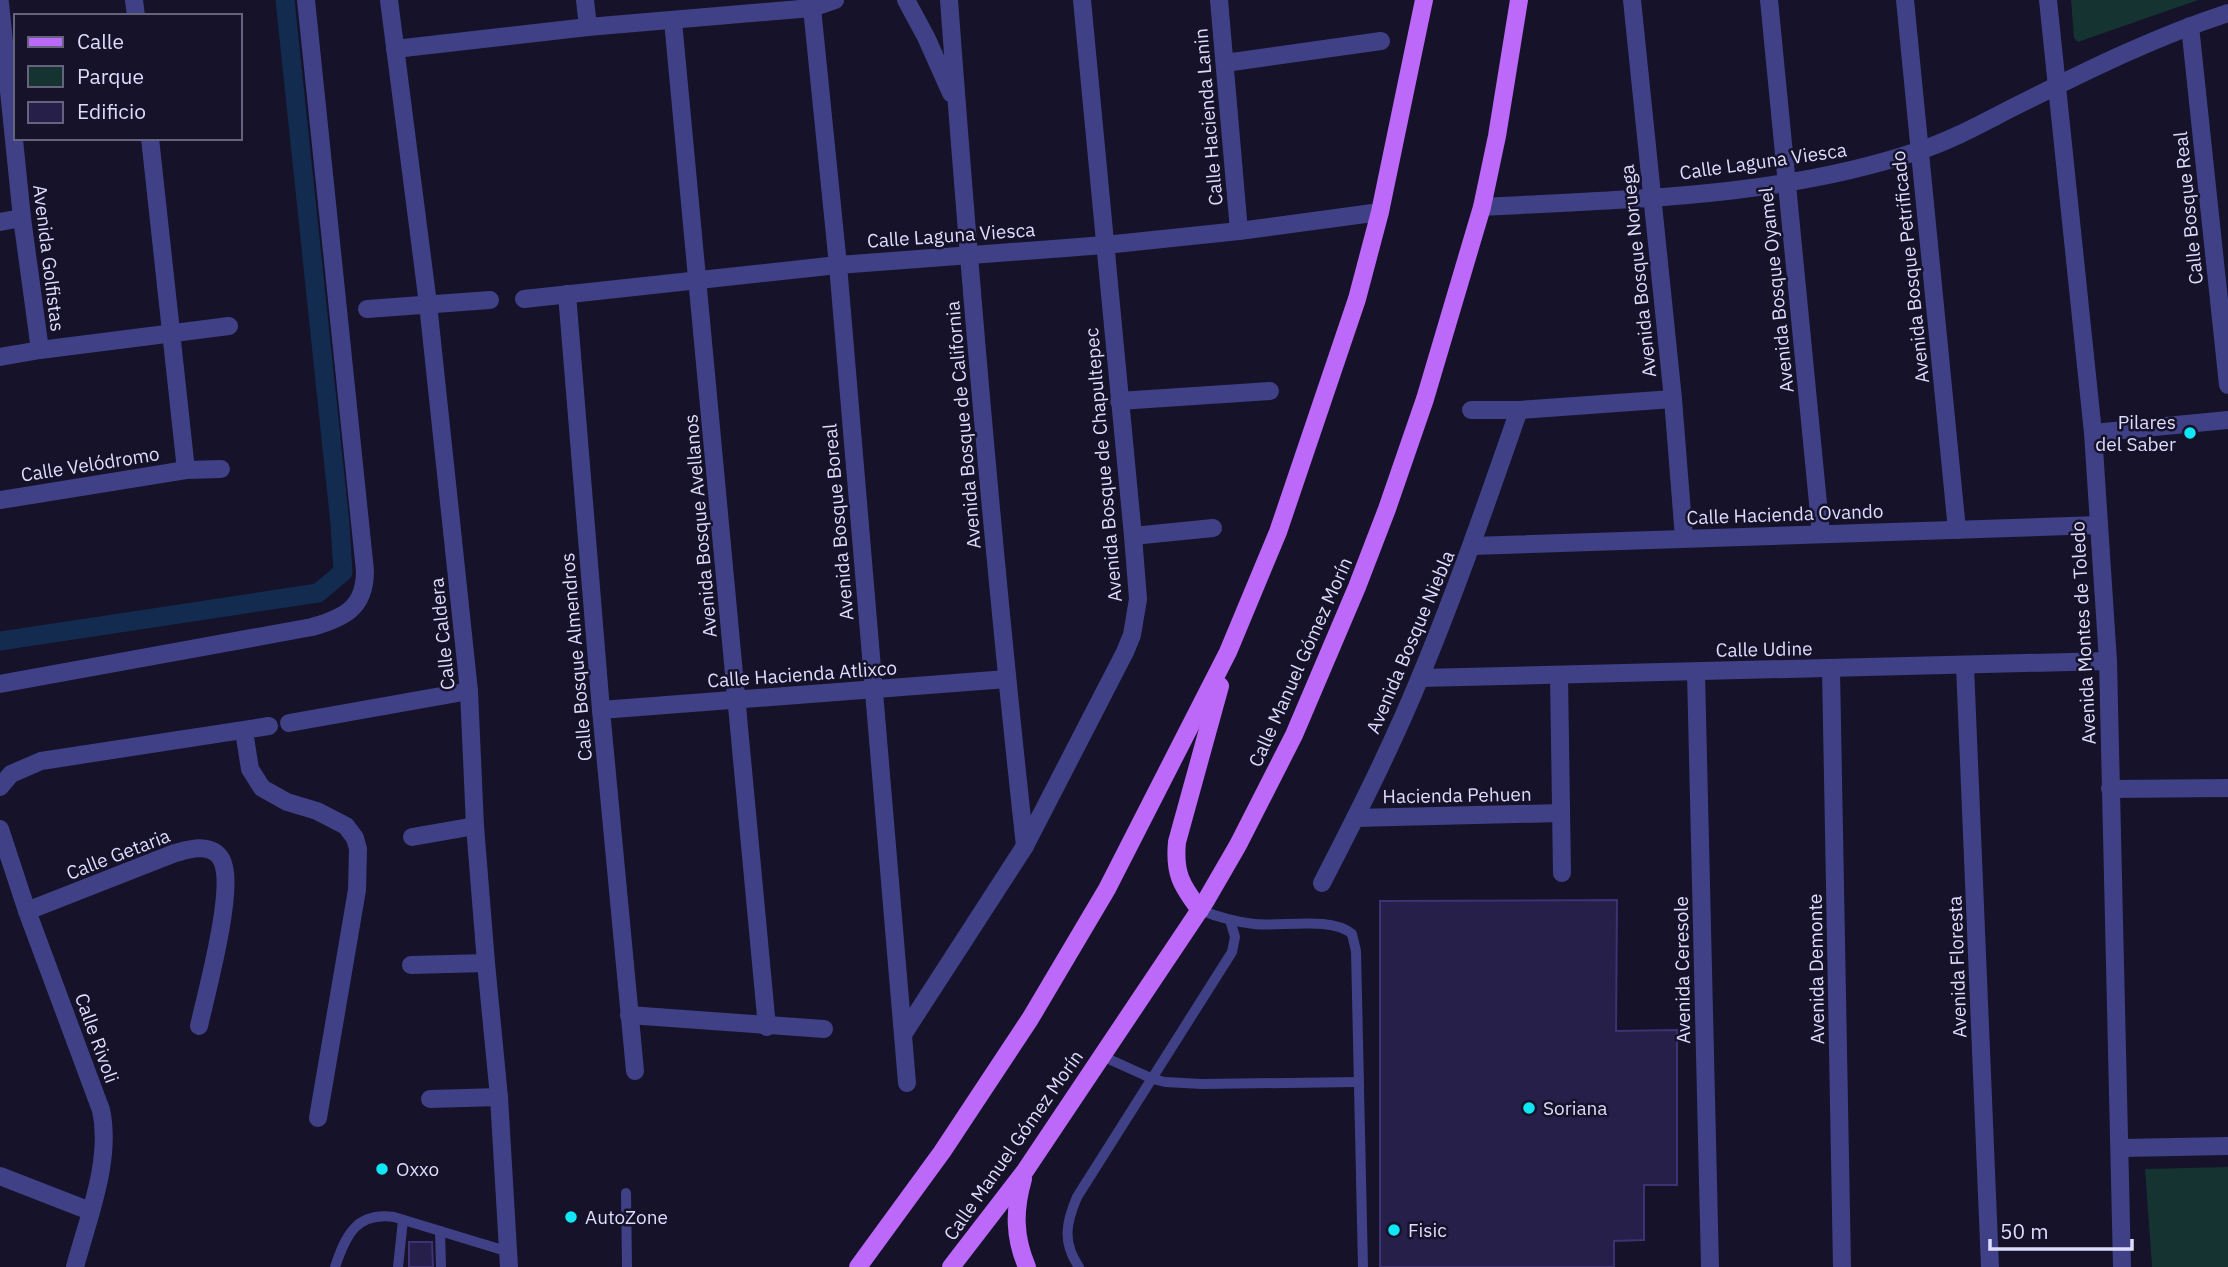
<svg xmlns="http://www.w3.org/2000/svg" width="2228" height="1267" font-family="'IBM Plex Sans',sans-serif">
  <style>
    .green { fill: #153331 }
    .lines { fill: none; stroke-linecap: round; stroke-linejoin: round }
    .canal { stroke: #122b4e; stroke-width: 19 }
    .building { fill: #261f49; stroke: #3c3274; stroke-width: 2 }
    .service { stroke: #3f4086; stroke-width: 10 }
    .minor { stroke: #3f4086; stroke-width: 18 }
    .primary { stroke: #bc68f8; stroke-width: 18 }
    .poi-dot { fill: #11e7f4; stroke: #151229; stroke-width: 2.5 }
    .labels { text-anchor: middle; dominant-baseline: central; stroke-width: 5; stroke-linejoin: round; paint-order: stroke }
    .street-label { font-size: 19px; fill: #dedcfd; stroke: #151229 }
    .poi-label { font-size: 19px; fill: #dedcfd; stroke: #151229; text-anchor: start }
  </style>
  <rect width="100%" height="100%" fill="#151229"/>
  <g class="green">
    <polygon points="2071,0 2198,0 2078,42 2074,38"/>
    <polygon points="2228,1167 2228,1267 2152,1267 2145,1169"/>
  </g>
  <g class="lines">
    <polyline class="canal" points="0,641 318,593 343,572 340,524 285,0"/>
  </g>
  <g class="building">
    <polygon points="1617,900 1616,1031 1677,1030 1677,1185 1644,1185 1644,1240 1614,1241 1614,1267 1380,1267 1380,901"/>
    <polygon points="409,1242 432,1242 433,1267 409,1267"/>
  </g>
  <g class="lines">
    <g class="service">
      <path d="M1200,910C1218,917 1235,922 1254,924C1281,927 1332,916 1352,934L1356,951L1363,1267"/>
      <polyline points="1102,1056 1153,1079 1165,1082 1202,1084 1358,1082"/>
      <polyline points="626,1193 627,1267"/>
      <polyline points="440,1231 441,1267"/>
      <path d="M335,1267C346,1235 356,1212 394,1217L509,1252"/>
      <polyline points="398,1267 403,1220"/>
      <path d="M1079,1267C1062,1242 1066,1223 1077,1197L1232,952L1235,937L1230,920"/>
    </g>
    <g class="minor">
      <polyline points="134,0 136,16"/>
      <polyline points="389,0 428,304 469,691 475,826 486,963 499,1097 509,1267"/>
      <polyline points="585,0 588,27"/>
      <polyline points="906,0 926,37 951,93"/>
      <path d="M949,0C970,283 994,565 1025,846"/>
      <polyline points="1219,0 1239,231"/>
      <polyline points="1632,0 1673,399 1684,538"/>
      <polyline points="1769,0 1821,534"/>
      <polyline points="1905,0 1957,530"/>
      <polyline points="2048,0 2093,433 2108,661 2122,1267"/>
      <polyline points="0,3 22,218 40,350"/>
      <polyline points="812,8 838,265 907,1083"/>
      <polyline points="673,21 767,1027"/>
      <polyline points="2190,26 2228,385"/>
      <polyline points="395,49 588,27 812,8 835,0"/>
      <polyline points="1225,63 1381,41"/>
      <polyline points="150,138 186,470"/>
      <path d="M1482,207C1627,199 1778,198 1918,151C1954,140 1989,119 2024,102C2090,69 2157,36 2228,13"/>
      <polyline points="0,222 22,218"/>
      <polyline points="567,294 601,710 635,1071"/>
      <polyline points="524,299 838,265 1105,245 1239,231 1380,212"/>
      <polyline points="367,309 490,300"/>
      <polyline points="0,357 40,350 229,326"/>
      <polyline points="1119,401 1270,391"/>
      <polyline points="1471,410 1519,410 1673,399"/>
      <polyline points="2093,433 2228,420"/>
      <polyline points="0,500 186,470 221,469"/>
      <polyline points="1133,536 1213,528"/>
      <polyline points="1472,546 2099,525"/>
      <polyline points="1965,666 1990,1267"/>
      <polyline points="1831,669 1842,1267"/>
      <polyline points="1696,672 1710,1267"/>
      <polyline points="1559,676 1562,873"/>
      <polyline points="1420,678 2108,661"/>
      <path d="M0,684L312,627C344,618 365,608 365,571L306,0"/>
      <polyline points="601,710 1007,679"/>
      <polyline points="289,723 469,691"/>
      <polyline points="244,731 250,769 262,788 287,802 317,811 346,826 355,838 358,849 357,890 318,1118"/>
      <polyline points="0,787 11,774 41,761 269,726"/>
      <polyline points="2110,789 2228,788"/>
      <polyline points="1355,818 1560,813"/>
      <path d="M0,829L27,911L101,1110C112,1160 88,1218 75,1267"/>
      <polyline points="412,837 475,826"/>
      <path d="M1322,883C1357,815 1392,746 1421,675C1457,588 1488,499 1519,410"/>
      <path d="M27,911L175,853C187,850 204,844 216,853C220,856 223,862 224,867C232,898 207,991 199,1026"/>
      <polyline points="411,965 486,963"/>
      <polyline points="629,1015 824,1029"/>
      <polyline points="904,1033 1025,846 1125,652 1132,635 1138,599 1133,536 1082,0"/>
      <polyline points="430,1099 499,1097"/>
      <polyline points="2121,1148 2228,1146"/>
      <polyline points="0,1176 90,1211"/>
    </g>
    <g class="primary">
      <path d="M1200,910C1181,885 1174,873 1177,842L1220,686"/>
      <path d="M1023,1179C1014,1210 1014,1237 1027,1267"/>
      <polyline points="858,1267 942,1152 1030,1019 1107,889 1228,652 1278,532 1357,299 1380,212 1424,0"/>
      <polyline points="951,1267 1025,1171 1205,902 1238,845 1294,735 1357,587 1387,509 1425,399 1482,207 1497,136 1519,0"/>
    </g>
  </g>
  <g class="poi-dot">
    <circle cx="2190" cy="433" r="7"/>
    <circle cx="1529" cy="1108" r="7"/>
    <circle cx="382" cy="1169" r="7"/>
    <circle cx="571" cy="1217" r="7"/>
    <circle cx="1394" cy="1230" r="7"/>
  </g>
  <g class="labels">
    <g class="street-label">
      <text transform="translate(1208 117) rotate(-95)">Calle Hacienda Lanin</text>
      <text transform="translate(1763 161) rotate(-8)">Calle Laguna Viesca</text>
      <text transform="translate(2188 208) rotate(-96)">Calle Bosque Real</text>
      <text transform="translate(951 235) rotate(-4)">Calle Laguna Viesca</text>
      <text transform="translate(49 258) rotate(83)">Avenida Golfistas</text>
      <text transform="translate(1910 267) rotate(-96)">Avenida Bosque Petrificado</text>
      <text transform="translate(1638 271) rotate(-96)">Avenida Bosque Noruega</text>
      <text transform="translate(1776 290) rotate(-96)">Avenida Bosque Oyamel</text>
      <text transform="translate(963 425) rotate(-95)">Avenida Bosque de California</text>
      <text transform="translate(90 464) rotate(-9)">Calle Velódromo</text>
      <text transform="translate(1103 465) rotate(-95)">Avenida Bosque de Chapultepec</text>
      <text transform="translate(1785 514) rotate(-2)">Calle Hacienda Ovando</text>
      <text transform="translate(838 522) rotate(-95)">Avenida Bosque Boreal</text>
      <text transform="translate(700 526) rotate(-95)">Avenida Bosque Avellanos</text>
      <text transform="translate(2083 633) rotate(-93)">Avenida Montes de Toledo</text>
      <text transform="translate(442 634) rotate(-96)">Calle Caldera</text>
      <text transform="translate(1410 642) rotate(-67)">Avenida Bosque Niebla</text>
      <text transform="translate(1764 649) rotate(-1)">Calle Udine</text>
      <text transform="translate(576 657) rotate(-95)">Calle Bosque Almendros</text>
      <text transform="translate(1300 662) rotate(-66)">Calle Manuel Gómez Morín</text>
      <text transform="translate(802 674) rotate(-4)">Calle Hacienda Atlixco</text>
      <text transform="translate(1457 795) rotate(-1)">Hacienda Pehuen</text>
      <text transform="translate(118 854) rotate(-21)">Calle Getaria</text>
      <text transform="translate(1957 967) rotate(-92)">Avenida Floresta</text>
      <text transform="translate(1816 969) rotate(-91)">Avenida Demonte</text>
      <text transform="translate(1682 970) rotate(-91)">Avenida Ceresole</text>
      <text transform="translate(97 1038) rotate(70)">Calle Rivoli</text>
      <text transform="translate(1013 1145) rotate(-55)">Calle Manuel Gómez Morín</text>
    </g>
    <g class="poi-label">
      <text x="2176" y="422" text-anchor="end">Pilares<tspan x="2176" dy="22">del Saber</tspan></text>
      <text x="1543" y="1108">Soriana</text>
      <text x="396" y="1169">Oxxo</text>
      <text x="585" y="1217">AutoZone</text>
      <text x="1408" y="1230">Fisic</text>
    </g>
  </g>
  <rect x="14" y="14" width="228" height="126" fill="#151229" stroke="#65637e" stroke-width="2"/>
  <rect x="28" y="37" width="35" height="10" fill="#bc68f8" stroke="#65637e" stroke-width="2"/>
  <text x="77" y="49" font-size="21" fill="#dedcfd">Calle</text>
  <rect x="28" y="66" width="35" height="21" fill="#153331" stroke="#65637e" stroke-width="2"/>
  <text x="77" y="84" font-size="21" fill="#dedcfd">Parque</text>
  <rect x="28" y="102" width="35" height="21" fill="#261f49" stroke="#65637e" stroke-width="2"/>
  <text x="77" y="119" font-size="21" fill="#dedcfd">Edificio</text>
  <path d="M1990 1239v10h142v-10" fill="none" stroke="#dedcfd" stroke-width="3.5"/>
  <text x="2000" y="1239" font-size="21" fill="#dedcfd" stroke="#151229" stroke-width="5" paint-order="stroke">50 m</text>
</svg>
